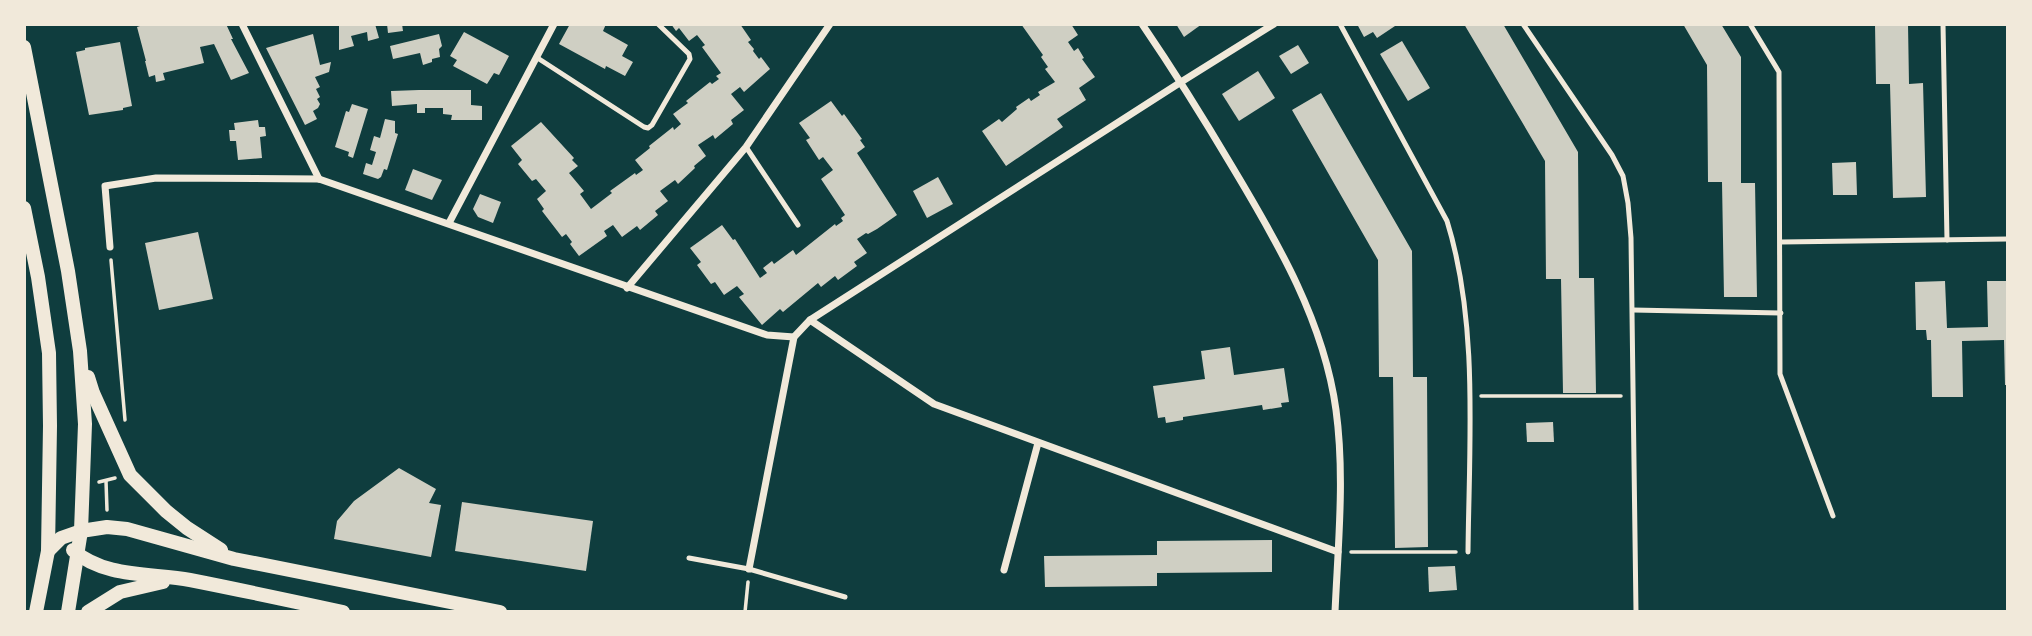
<svg xmlns="http://www.w3.org/2000/svg" width="2032" height="636" font-family="'Crimson Pro',serif">
  <style>
    .building { fill: #cfcfc3 }
    .lines { fill: none; stroke-linecap: round; stroke-linejoin: round }
    .path { stroke: #f1e9da; stroke-width: 3.5 }
    .service { stroke: #f1e9da; stroke-width: 5 }
    .minor { stroke: #f1e9da; stroke-width: 7 }
    .secondary { stroke: #f1e9da; stroke-width: 14 }
  </style>
  <rect width="100%" height="100%" fill="#0f3d3e"/>
  <g class="building">
    <polygon points="146,24 226,24 233,39 231,39 249,73 231,80 214,44 200,47 204,63 163,73 165,80 156,82 155,75 149,77 145,61 146,61 137,27"/>
    <polygon points="339,24 375,24 379,38 368,41 367,32 351,36 354,46 339,50"/>
    <polygon points="387,24 402,24 403,31 388,33"/>
    <polygon points="570,24 606,24 603,31 628,45 622,56 633,62 625,76 606,66 605,69 559,44"/>
    <polygon points="671,24 740,24 751,40 748,42 754,49 753,51 759,59 761,57 770,69 744,92 740,87 731,94 744,110 731,120 733,124 715,139 713,135 698,145 706,156 694,166 695,168 678,184 675,180 660,191 668,201 655,211 658,215 640,230 637,226 622,237 613,225 604,231 607,236 579,256 570,244 572,242 566,234 562,237 542,211 544,209 537,199 546,191 536,179 532,181 518,164 522,160 511,146 541,122 574,158 572,160 578,166 569,173 584,191 580,194 591,209 612,193 610,191 635,173 636,175 643,170 635,160 650,148 649,146 673,127 674,130 681,124 673,114 688,103 686,101 710,82 712,84 719,79 716,76 721,73 702,47 705,45 697,35 689,41 679,28 676,31"/>
    <polygon points="1021,24 1071,24 1078,35 1068,42 1074,51 1078,48 1084,58 1082,59 1095,77 1079,88 1086,100 1057,119 1063,127 1006,166 982,131 999,119 1002,122 1017,109 1016,107 1029,98 1031,101 1040,95 1038,92 1055,82 1045,69 1048,67 1041,57 1043,55"/>
    <polygon points="1176,24 1202,24 1184,37"/>
    <polygon points="1357,24 1398,24 1377,38 1373,32 1364,37"/>
    <polygon points="1464,24 1503,24 1578,152 1579,278 1594,278 1596,393 1563,393 1561,279 1546,279 1545,161"/>
    <polygon points="1683,24 1721,24 1741,57 1741,183 1755,183 1757,297 1724,297 1722,182 1708,182 1707,65"/>
    <polygon points="1875,24 1908,24 1909,84 1923,83 1926,197 1893,198 1890,84 1876,84"/>
    <polygon points="464,32 509,56 499,75 494,73 487,84 453,66 457,60 450,56"/>
    <polygon points="313,34 320,65 331,62 329,72 315,77 320,87 316,89 320,97 317,99 320,104 318,108 313,111 317,119 305,125 266,48"/>
    <polygon points="439,34 442,46 439,49 440,57 432,59 432,62 423,65 420,53 393,59 390,46"/>
    <polygon points="1402,41 1430,88 1408,101 1380,54"/>
    <polygon points="120,42 132,106 123,108 123,110 89,115 76,52 85,50 85,48"/>
    <polygon points="1298,45 1309,63 1291,74 1279,56"/>
    <polygon points="1258,71 1275,98 1239,121 1222,94"/>
    <polygon points="419,90 471,90 471,105 482,106 482,120 451,120 452,115 443,114 443,108 425,108 425,113 417,113 417,104 392,106 391,91"/>
    <polygon points="1321,93 1412,251 1413,377 1427,377 1428,547 1395,548 1393,377 1379,377 1378,260 1292,110"/>
    <polygon points="831,101 842,116 844,114 862,139 860,140 865,147 857,153 897,215 877,229 868,234 866,233 857,239 867,253 854,262 857,266 838,280 835,276 821,287 818,283 783,312 780,309 762,325 739,297 744,294 737,286 724,295 715,282 711,284 697,265 701,262 690,248 722,225 733,240 735,239 760,278 767,273 763,268 772,261 774,264 793,250 796,255 835,224 836,226 843,221 841,218 845,215 821,179 833,170 823,157 819,160 806,140 810,138 799,123"/>
    <polygon points="352,104 368,109 353,158 348,156 349,152 335,147 346,111 349,112"/>
    <polygon points="385,119 395,121 395,133 398,134 387,170 384,169 381,177 378,179 363,174 366,163 372,165 376,152 370,150 374,136 380,138"/>
    <polygon points="258,120 259,127 265,127 266,136 260,137 262,158 238,160 236,141 230,141 229,130 235,130 234,123"/>
    <polygon points="1856,162 1857,195 1833,195 1832,163"/>
    <polygon points="413,169 442,180 432,200 405,190"/>
    <polygon points="938,177 953,204 927,218 913,191"/>
    <polygon points="480,194 501,202 493,223 478,217 473,209"/>
    <polygon points="198,232 213,299 159,310 145,243"/>
    <polygon points="1945,281 1947,328 1988,327 1987,281 2008,281 2008,385 2005,385 2004,340 1962,341 1963,397 1932,397 1931,340 1927,340 1926,330 1916,330 1915,282"/>
    <polygon points="1230,347 1234,375 1284,368 1289,402 1281,403 1282,407 1263,410 1262,405 1183,417 1183,420 1166,423 1165,417 1158,418 1153,386 1205,379 1201,351"/>
    <polygon points="1553,422 1554,442 1527,442 1526,423"/>
    <polygon points="399,468 436,489 429,503 441,505 431,557 334,539 337,521 354,501"/>
    <polygon points="462,502 593,521 586,571 455,551"/>
    <polygon points="1272,540 1272,572 1157,573 1157,586 1045,587 1044,556 1157,555 1157,541"/>
    <polygon points="1455,566 1457,590 1429,592 1428,567"/>
  </g>
  <g class="lines">
    <g class="path">
      <polyline points="111,260 125,420"/>
      <polyline points="1481,396 1621,396"/>
      <polyline points="106,481 107,510"/>
      <polyline points="99,482 115,478"/>
      <polyline points="1351,552 1456,552"/>
      <polyline points="745,612 748,582"/>
    </g>
    <g class="service">
      <path d="M1340,24L1447,221C1479,324 1469,445 1468,552"/>
      <polyline points="1523,24 1612,155 1623,176 1628,203 1631,238 1636,612"/>
      <polyline points="1750,24 1779,72 1780,374 1833,516"/>
      <polyline points="1943,24 1947,240"/>
      <polyline points="536,57 644,127 648,128 652,125 690,59 689,54 658,24"/>
      <polyline points="746,147 798,225"/>
      <polyline points="1781,242 2008,239"/>
      <polyline points="1633,310 1781,313"/>
      <polyline points="689,558 749,569 845,597"/>
    </g>
    <g class="minor">
      <polyline points="242,24 319,179"/>
      <path d="M1142,24C1174,71 1204,119 1233,168C1278,243 1324,322 1336,410C1345,476 1338,545 1335,612"/>
      <polyline points="449,223 554,24"/>
      <polyline points="110,247 105,186 156,178 319,179 767,335 794,337"/>
      <polyline points="627,288 746,147 830,24"/>
      <polyline points="810,320 934,404 1338,552"/>
      <polyline points="749,569 794,337 810,320 1181,82 1274,24"/>
      <polyline points="1004,570 1038,443"/>
    </g>
    <g class="secondary">
      <polyline points="24,47 68,271 80,351 85,424 81,531 68,612"/>
      <polyline points="24,208 38,277 49,353 50,426 48,551 36,612"/>
      <polyline points="88,377 93,393 130,475 166,511 187,528 221,550"/>
      <path d="M73,550C104,578 152,573 190,580C241,590 292,601 343,612"/>
      <polyline points="48,551 61,538 81,531 107,527 127,529 234,559 500,612"/>
      <polyline points="88,612 120,592 163,582"/>
    </g>
  </g>
  <rect width="2032" height="636" fill="none" stroke="#f1e9da" stroke-width="52"/>
</svg>
